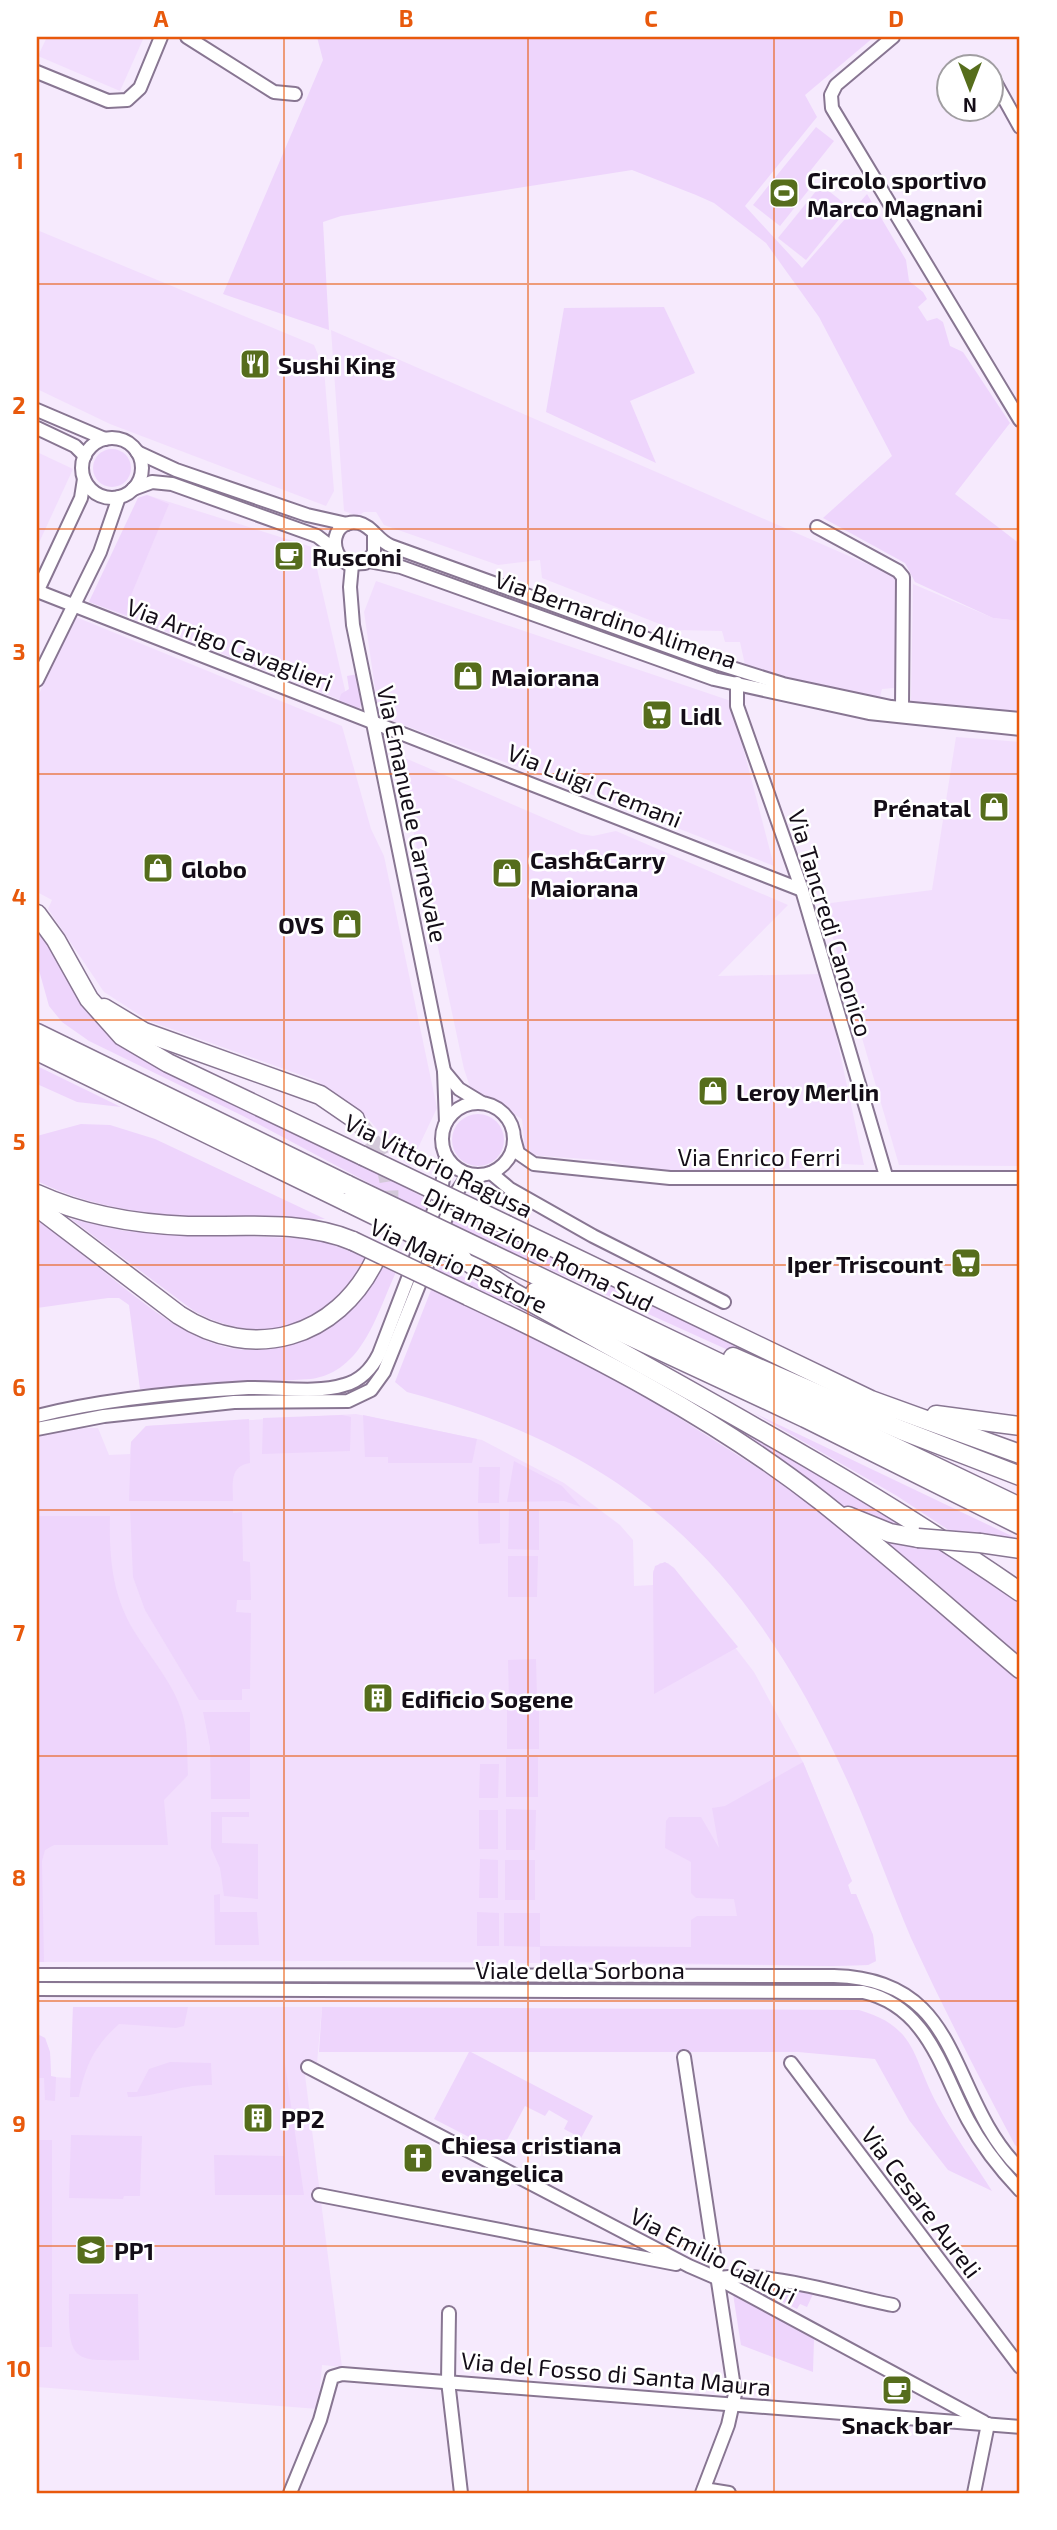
<svg xmlns="http://www.w3.org/2000/svg" width="1057" height="2530" font-family="'Exo 2',sans-serif">
  <style>
    .built { fill: #f2defd }
    .green { fill: #eed5fc }
    .lines { fill: none; stroke-linecap: round; stroke-linejoin: round }
    .highway-tunnel { stroke: #d4c9da; stroke-width: 18; stroke-dasharray: 18 9; stroke-linecap: butt }
    .minor-casing { stroke: #887692; stroke-width: 16 }
    .highway-casing { stroke: #887692; stroke-width: 21 }
    .minor { stroke: #fff; stroke-width: 12 }
    .highway { stroke: #fff; stroke-width: 18 }
    .highway-bridge-casing { stroke: #887692; stroke-width: 21; stroke-linecap: butt }
    .highway-bridge { stroke: #fff; stroke-width: 18 }
    .grid { fill: none; stroke: #e8590c; stroke-width: 2; stroke-opacity: 0.55 }
    .labels { text-anchor: middle; dominant-baseline: central; stroke-width: 5; stroke-linejoin: round; paint-order: stroke }
    .poi-label { font-size: 24px; font-weight: bold; fill: #140d17; stroke: #fff; text-anchor: start }
    .street-label { font-size: 24px; fill: #140d17; stroke: #fff }
    .neatline { fill: none; stroke: #e8590c; stroke-width: 2.5 }
    .grid-label { font-size: 23px; text-anchor: middle; font-weight: bold; fill: #e8590c }
  </style>
  <rect width="100%" height="100%" fill="#f6eafd"/>
  <g class="built">
    <polygon points="47,37 144,37 120,91 38,56"/>
    <polygon points="37,230 314,345 324,369 334,491 326,506 110,424 37,389"/>
    <polygon points="331,330 897,577 894,688 882,689 880,697 834,690 745,665 740,642 725,642 722,631 675,630 542,578 540,560 498,565 384,525 376,512 364,512 358,516 344,511"/>
    <polygon points="37,452 73,469 37,547"/>
    <polygon points="147,495 312,547 348,703 89,602 138,498"/>
    <polygon points="376,581 731,701 774,866 570,786 379,716 364,612"/>
    <polygon points="913,584 993,618 1020,621 1020,713 911,702"/>
    <polygon points="76,617 342,726 371,829 384,856 437,1108 409,1167 366,1116 315,1080 149,1021 104,992 48,909 52,900 37,892 37,698"/>
    <polygon points="956,737 1020,742 1020,1166 899,1165 823,904 932,890"/>
    <polygon points="405,758 581,834 593,836 616,831 788,905 718,976 823,974 864,1165 823,1163 821,1168 645,1172 612,1161 529,1155 525,1150 522,1119 470,1087 464,1069 399,764"/>
    <polygon points="356,1414 482,1440 564,1483 620,1525 633,1540 634,1586 653,1585 653,1571 660,1563 668,1563 674,1568 754,1672 803,1762 852,1881 848,1885 851,1894 856,1894 873,1935 876,1961 868,1965 831,1966 350,1961 37,1962 37,1436 71,1428 98,1428 109,1455 130,1454 131,1442 146,1426"/>
    <polygon points="73,2007 322,2007 317,2063 314,2061 305,2075 342,2367 322,2365 318,2409 37,2387 37,2347 52,2347 52,2140 37,2140 37,2034 45,2038 50,2052 51,2077 71,2078"/>
  </g>
  <g class="green">
    <polygon points="317,37 874,37 805,95 817,117 745,206 802,268 867,194 906,260 909,281 923,292 927,299 918,307 927,321 937,318 943,322 950,346 963,352 1010,423 955,494 1020,544 1020,621 993,618 915,582 905,563 823,518 892,456 819,317 766,243 714,203 696,195 632,170 341,216 323,222 329,330 223,294 323,60"/>
    <polygon points="816,127 834,141 807,175 815,182 780,226 753,205"/>
    <polygon points="821,185 849,207 806,260 778,238"/>
    <polygon points="664,307 695,373 630,401 656,463 546,412 564,308"/>
    <circle cx="112" cy="468" r="19"/>
    <polygon points="147,495 169,504 129,600 132,610 129,616 89,602 138,498"/>
    <polygon points="358,674 362,701 360,708 338,704 341,694 349,689 347,676"/>
    <path d="M37,923C81,978 78,1017 147,1058L333,1149L434,1203L511,1235L848,1398L932,1435L1020,1460V1470L821,1392L427,1214L243,1116L89,1041L62,1022L49,1006L37,963Z"/>
    <polygon points="37,1066 121,1107 77,1102 37,1084"/>
    <circle cx="478" cy="1140" r="26"/>
    <path d="M81,1124L110,1125L155,1139L325,1219C228,1217 126,1225 37,1181V1136Z"/>
    <path d="M71,1219L125,1231L316,1239L366,1257C356,1272 348,1288 335,1301C296,1338 237,1336 194,1311Z"/>
    <path d="M37,1220C64,1240 91,1261 118,1283C180,1332 237,1376 317,1332L378,1261L396,1272C377,1313 363,1372 311,1379L140,1389L129,1305L119,1298H108L37,1308Z"/>
    <polygon points="441,1265 648,1373 913,1530 861,1516 843,1507 437,1274"/>
    <path d="M433,1285L632,1388L797,1493L1020,1675V2149L1015,2145C979,2077 943,2008 911,1938C890,1889 873,1839 852,1791C756,1575 640,1454 407,1392L395,1382Z"/>
    <polygon points="754,1413 1020,1540 953,1533 897,1496"/>
    <polygon points="342,1415 351,1417 350,1451 262,1454 263,1418"/>
    <polygon points="363,1415 477,1439 472,1463 388,1463 388,1457 365,1457"/>
    <path d="M249,1419L250,1463C229,1466 233,1484 233,1501H129L131,1442L146,1426Z"/>
    <polygon points="514,1461 562,1486 581,1507 564,1501 507,1502"/>
    <polygon points="479,1467 500,1467 499,1503 478,1503"/>
    <polygon points="130,1509 233,1509 233,1513 242,1512 243,1561 250,1562 251,1600 237,1600 236,1612 251,1613 250,1689 242,1689 242,1700 199,1700 145,1610 133,1577"/>
    <polygon points="500,1509 500,1543 479,1544 478,1510"/>
    <polygon points="509,1509 539,1510 539,1550 508,1549"/>
    <path d="M37,1516H110C109,1556 112,1595 134,1631C151,1659 177,1687 184,1720C188,1738 187,1757 188,1775L164,1800L168,1845H54L45,1850L42,1861L44,1962H37Z"/>
    <polygon points="882,1537 937,1548 1020,1603 1020,1659 880,1540"/>
    <polygon points="508,1556 538,1556 537,1597 508,1597"/>
    <polygon points="665,1562 674,1568 738,1647 654,1694 653,1574 655,1566"/>
    <polygon points="536,1659 537,1698 509,1699 508,1660"/>
    <rect x="507" y="1708" width="32" height="41"/>
    <polygon points="203,1712 250,1712 250,1799 211,1799 210,1747"/>
    <rect x="506" y="1757" width="32" height="40"/>
    <polygon points="803,1762 852,1881 848,1885 851,1894 856,1894 873,1935 876,1961 868,1965 831,1966 540,1961 540,1947 504,1946 504,1913 540,1913 540,1946 691,1947 691,1920 697,1916 737,1916 734,1899 696,1898 691,1893 691,1862 665,1848 666,1821 669,1817 701,1817 719,1848 712,1808 725,1806"/>
    <polygon points="480,1764 499,1764 498,1798 479,1798"/>
    <polygon points="506,1809 536,1810 535,1850 506,1850"/>
    <rect x="479" y="1810" width="19" height="39"/>
    <polygon points="211,1812 249,1812 249,1817 222,1817 222,1843 258,1844 258,1899 224,1896 220,1868 211,1848"/>
    <polygon points="480,1859 498,1860 498,1898 479,1898"/>
    <rect x="505" y="1860" width="30" height="40"/>
    <polygon points="220,1894 220,1912 257,1912 259,1945 215,1945 214,1895"/>
    <polygon points="477,1912 499,1913 499,1946 477,1946"/>
    <path d="M73,2007H188L184,2026L176,2028L119,2024C95,2045 85,2066 79,2097H70Z"/>
    <path d="M322,2007L859,2010C918,2027 912,2058 937,2104C953,2134 974,2162 992,2191L948,2170L909,2120L875,2059L798,2052H471L593,2116L581,2138L564,2129L568,2121L549,2110L545,2116L525,2106L500,2153L434,2119L469,2052H319Z"/>
    <polygon points="37,2034 45,2038 50,2052 51,2076 56,2077 55,2101 45,2100 44,2078 37,2078"/>
    <polygon points="284,2057 304,2195 215,2195 214,2155 284,2156"/>
    <path d="M170,2062L211,2063L212,2085C180,2084 158,2097 128,2097L127,2092H137L149,2069Z"/>
    <polygon points="71,2135 142,2136 140,2196 124,2196 123,2199 69,2198"/>
    <rect x="37" y="2140" width="15" height="207"/>
    <polygon points="744,2282 813,2294 807,2307 800,2304 797,2309"/>
    <path d="M69,2294H138L139,2360C71,2361 68,2365 69,2294Z"/>
    <polygon points="733,2294 814,2339 813,2372 741,2345"/>
  </g>
  <g class="lines">
    <path class="highway-tunnel" d="M355,1119C398,1170 396,1198 375,1260"/>
    <g class="minor-casing">
      <g id="minor">
        <polyline points="187,37 274,92 295,94"/>
        <polyline points="893,37 836,85 831,95 832,108 1020,420"/>
        <polyline points="37,72 108,101 127,100 140,88 161,37"/>
        <polyline points="990,73 1020,127"/>
        <polyline points="37,410 105,439"/>
        <polyline points="37,428 75,446 85,456"/>
        <circle cx="112" cy="468" r="30"/>
        <polyline points="137,452 176,470 307,515 347,524"/>
        <polyline points="133,489 152,482 172,484 317,536 334,549"/>
        <polyline points="817,527 898,571 903,577 902,708"/>
        <path d="M374,533V553L365,563L348,564C327,553 332,518 359,523C372,526 378,541 391,546L700,658L783,684L891,707L1020,719"/>
        <polyline points="368,561 401,567 714,679 869,713 1020,729"/>
        <polyline points="352,565 350,587 353,625 444,1071 446,1122"/>
        <polyline points="37,591 802,890"/>
        <polyline points="37,592 81,498 84,479"/>
        <polyline points="37,680 100,552 119,497"/>
        <polyline points="737,683 737,706 802,890 886,1176"/>
        <polyline points="444,1071 459,1089 482,1103"/>
        <circle cx="478" cy="1139" r="36"/>
        <polyline points="514,1138 518,1153 534,1164 670,1178 1020,1178"/>
        <polyline points="491,1173 510,1189 593,1236 724,1302"/>
        <path d="M37,1416C104,1399 179,1392 248,1388C279,1387 315,1394 344,1385C360,1381 372,1368 379,1354L441,1192L446,1157"/>
        <polyline points="37,1429 104,1416 234,1402 348,1401 371,1390 384,1372 456,1193 463,1183 482,1175"/>
        <path d="M37,1975L834,1976C966,1979 946,2096 1020,2169"/>
        <path d="M37,1989L863,1992C927,2006 941,2069 968,2120C982,2146 1000,2169 1020,2190"/>
        <polyline points="684,2057 735,2394 728,2425 702,2493"/>
        <polyline points="791,2063 1020,2367"/>
        <polyline points="308,2067 689,2266 719,2279 984,2422"/>
        <polyline points="319,2195 676,2264"/>
        <path d="M719,2278C771,2271 841,2295 893,2305"/>
        <polyline points="449,2313 448,2381 461,2493"/>
        <polyline points="704,2489 729,2493"/>
        <polyline points="290,2493 320,2420 332,2377 342,2374 1020,2427"/>
        <polyline points="974,2493 988,2424"/>
      </g>
    </g>
    <g class="highway-casing">
      <g id="highway">
        <polyline points="37,914 56,940 89,999 122,1036 168,1063 363,1156"/>
        <polyline points="104,1008 144,1032 320,1095 355,1119"/>
        <polyline points="37,1033 348,1185"/>
        <polyline points="37,1051 347,1202"/>
        <path d="M37,1194C85,1216 136,1224 188,1226C242,1227 303,1220 353,1241"/>
        <path d="M37,1207L179,1315C253,1363 337,1338 375,1260"/>
        <polyline points="507,1225 871,1400 1020,1454"/>
        <polyline points="492,1254 1020,1507"/>
        <path d="M462,1258L513,1292C684,1388 859,1480 1020,1592"/>
        <polyline points="535,1292 805,1418 1020,1525"/>
        <path d="M468,1296C591,1354 714,1417 821,1501C889,1555 954,1613 1020,1669"/>
        <polyline points="733,1357 901,1430 1020,1476"/>
        <polyline points="936,1415 1020,1426"/>
        <polyline points="848,1516 890,1533 918,1538"/>
        <polyline points="980,1543 1020,1549"/>
      </g>
    </g>
    <use href="#minor" class="minor"/>
    <use href="#highway" class="highway"/>
    <g class="highway-bridge-casing">
      <g id="highway-bridge">
        <polyline points="363,1156 507,1225"/>
        <polyline points="348,1185 492,1254"/>
        <polyline points="347,1202 462,1258"/>
        <polyline points="353,1241 468,1296"/>
        <polyline points="918,1538 980,1543"/>
      </g>
    </g>
    <use href="#highway-bridge" class="highway-bridge"/>
  </g>
  <path class="grid" d="M284,37V2493M528,37V2493M774,37V2493M37,284H1020M37,529H1020M37,774H1020M37,1020H1020M37,1265H1020M37,1510H1020M37,1756H1020M37,2001H1020M37,2246H1020"/>
  <defs>
    <g id="stadium-square" transform="scale(1.575)"><rect x="-9" y="-9" width="18" height="18" rx="4" fill="#566d1c" stroke="#fff"/><path d="M0-5a6.5 5 0 1 0 0 10a6.5 5 0 1 0 0-10ZM-3.5-1.8h7v3.6h-7Z" fill="#fff"/></g>
    <g id="restaurant-square" transform="scale(1.575)"><rect x="-9" y="-9" width="18" height="18" rx="4" fill="#566d1c" stroke="#fff"/><path d="M-5-6h1v4h1v-4h1v4h1v-4h1v5L-1.5 .5V6h-2V.5L-5-1ZM5-6V6H3V1.5H1.5Q1.5-4 5-6Z" fill="#fff"/></g>
    <g id="cafe-square" transform="scale(1.575)"><rect x="-9" y="-9" width="18" height="18" rx="4" fill="#566d1c" stroke="#fff"/><path d="M-5.5-4.5H6V0H3Q3 3.5 0 3.5H-2.5Q-5.5 3.5-5.5 0ZM3-3.2v2h1.7v-2ZM-6 4.5H4V6H-6Z" fill="#fff"/></g>
    <g id="shop-square" transform="scale(1.575)"><rect x="-9" y="-9" width="18" height="18" rx="4" fill="#566d1c" stroke="#fff"/><path d="M-5-2.5h2.3a2.7 3.5 0 0 1 5.4 0H5L5.5 6h-11ZM-1.5-2.5h3a1.5 2.3 0 0 0-3 0Z" fill="#fff"/></g>
    <g id="supermarket-square" transform="scale(1.575)"><rect x="-9" y="-9" width="18" height="18" rx="4" fill="#566d1c" stroke="#fff"/><path d="M-6-5.5h2.5l.6 2H6L4.5 2H-2.5L-4.4-4H-6ZM-1.5 3.2a1.3 1.3 0 1 0 .1 0ZM3 3.2a1.3 1.3 0 1 0 .1 0Z" fill="#fff"/></g>
    <g id="building-square" transform="scale(1.575)"><rect x="-9" y="-9" width="18" height="18" rx="4" fill="#566d1c" stroke="#fff"/><path d="M-4-6H4V6H1V3H-1V6H-4ZM-2.5-4.3h1.7v1.8h-1.7ZM.8-4.3h1.7v1.8H.8ZM-2.5-1h1.7V.8h-1.7ZM.8-1h1.7V.8H.8Z" fill="#fff"/></g>
    <g id="church-square" transform="scale(1.575)"><rect x="-9" y="-9" width="18" height="18" rx="4" fill="#566d1c" stroke="#fff"/><path d="M-1.2-6h2.4v3.5h3.3v2.4h-3.3V6h-2.4V-.1h-3.3v-2.4h3.3Z" fill="#fff"/></g>
    <g id="university-square" transform="scale(1.575)"><rect x="-9" y="-9" width="18" height="18" rx="4" fill="#566d1c" stroke="#fff"/><path d="M0-5L7-2L0 1L-7-2ZM-4 1L0 2.5L4 1V4Q0 6-4 4Z" fill="#fff"/></g>
  </defs>
  <g fill-rule="evenodd">
    <use href="#stadium-square" x="784" y="193"/>
    <use href="#restaurant-square" x="255" y="364"/>
    <use href="#cafe-square" x="289" y="556"/>
    <use href="#shop-square" x="468" y="676"/>
    <use href="#supermarket-square" x="657" y="715"/>
    <use href="#shop-square" x="994" y="807"/>
    <use href="#shop-square" x="158" y="868"/>
    <use href="#shop-square" x="507" y="873"/>
    <use href="#shop-square" x="347" y="924"/>
    <use href="#shop-square" x="713" y="1091"/>
    <use href="#supermarket-square" x="966" y="1263"/>
    <use href="#building-square" x="378" y="1698"/>
    <use href="#building-square" x="258" y="2118"/>
    <use href="#church-square" x="418" y="2158"/>
    <use href="#university-square" x="91" y="2250"/>
    <use href="#cafe-square" x="897" y="2390"/>
  </g>
  <g class="labels">
    <g class="poi-label">
      <text x="807" y="179">Circolo sportivo<tspan x="807" dy="28">Marco Magnani</tspan></text>
      <text x="278" y="364">Sushi King</text>
      <text x="312" y="556">Rusconi</text>
      <text x="491" y="676">Maiorana</text>
      <text x="680" y="715">Lidl</text>
      <text x="971" y="807" text-anchor="end">Prénatal</text>
      <text x="530" y="859">Cash&amp;Carry<tspan x="530" dy="28">Maiorana</tspan></text>
      <text x="181" y="868">Globo</text>
      <text x="324" y="924" text-anchor="end">OVS</text>
      <text x="736" y="1091">Leroy Merlin</text>
      <text x="943" y="1263" text-anchor="end">Iper Triscount</text>
      <text x="401" y="1698">Edificio Sogene</text>
      <text x="281" y="2118">PP2</text>
      <text x="441" y="2144">Chiesa cristiana<tspan x="441" dy="28">evangelica</tspan></text>
      <text x="114" y="2250">PP1</text>
      <text x="897" y="2424" text-anchor="middle">Snack bar</text>
    </g>
    <g class="street-label">
      <text transform="translate(616 619) rotate(19)">Via Bernardino Alimena</text>
      <text transform="translate(230 644) rotate(21)">Via Arrigo Cavaglieri</text>
      <text transform="translate(595 785) rotate(22)">Via Luigi Cremani</text>
      <text transform="translate(413 814) rotate(78)">Via Emanuele Carnevale</text>
      <text transform="translate(831 923) rotate(73)">Via Tancredi Canonico</text>
      <text x="759" y="1156">Via Enrico Ferri</text>
      <text transform="translate(439 1165) rotate(26)">Via Vittorio Ragusa</text>
      <text transform="translate(539 1249) rotate(26)">Diramazione Roma Sud</text>
      <text transform="translate(459 1265) rotate(25)">Via Mario Pastore</text>
      <text x="580" y="1969">Viale della Sorbona</text>
      <text transform="translate(922 2202) rotate(53)">Via Cesare Aureli</text>
      <text transform="translate(714 2255) rotate(27)">Via Emilio Gallori</text>
      <text transform="translate(616 2373) rotate(5)">Via del Fosso di Santa Maura</text>
    </g>
  </g>
  <rect width="1057" height="2530" fill="none" stroke="#ffffff" stroke-width="77"/>
  <g transform="translate(970 88) rotate(180)"><circle r="33" fill="#ffffff" stroke="#a19ea2" stroke-width="2"/>
  <path d="M0-5L12 26L0 18L-12 26Z" fill="#566d1c"/>
  <text y="-10" font-size="19" font-weight="bold" text-anchor="middle" fill="#140d17">N</text>
  </g>
  <rect x="38" y="38" width="980" height="2454" class="neatline"/>
  <g class="grid-label">
    <text x="161" y="27">A</text>
    <text x="406" y="27">B</text>
    <text x="651" y="27">C</text>
    <text x="896" y="27">D</text>
    <text x="19" y="169">1</text>
    <text x="19" y="414">2</text>
    <text x="19" y="660">3</text>
    <text x="19" y="905">4</text>
    <text x="19" y="1150">5</text>
    <text x="19" y="1396">6</text>
    <text x="19" y="1641">7</text>
    <text x="19" y="1886">8</text>
    <text x="19" y="2132">9</text>
    <text x="19" y="2377">10</text>
  </g>
</svg>
